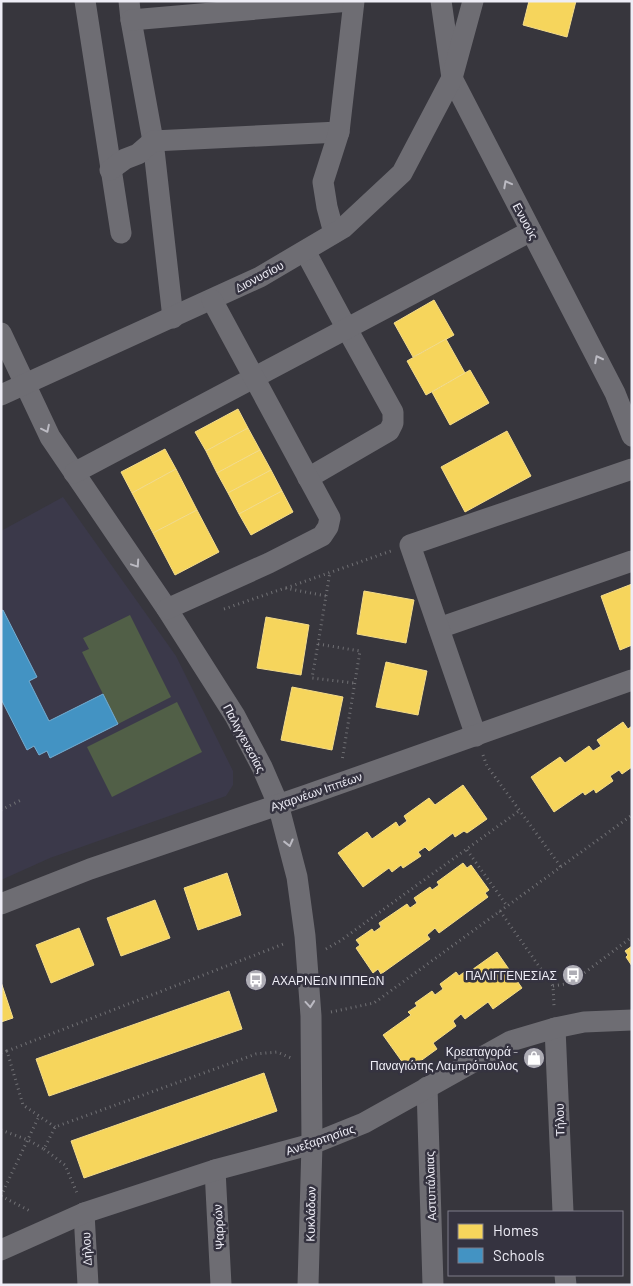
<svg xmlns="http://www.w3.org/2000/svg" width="633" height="1286" font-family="Barlow,sans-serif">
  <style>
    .built { fill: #3b394a }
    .green { fill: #515f47 }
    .homes { fill: #f6d55c; stroke: #f4dc8a }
    .schools { fill: #4393c3; stroke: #76aed2 }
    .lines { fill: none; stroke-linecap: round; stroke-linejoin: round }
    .path { stroke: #717175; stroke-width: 3; stroke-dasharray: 1 4; stroke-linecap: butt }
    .minor { stroke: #6e6d73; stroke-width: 21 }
    .oneway { stroke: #bbbac2 }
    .labels { text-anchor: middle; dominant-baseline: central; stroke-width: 5; stroke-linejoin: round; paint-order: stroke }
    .street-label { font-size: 12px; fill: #eeedf6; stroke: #353340 }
    .poi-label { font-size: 12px; fill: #eeedf6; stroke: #353340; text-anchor: end }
  </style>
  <rect width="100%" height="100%" fill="#37363d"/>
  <polygon class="built" points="63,497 176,656 233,771 233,785 226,796 50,858 1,880 1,531"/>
  <g class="green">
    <polygon points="130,615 171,697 118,724 82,652 89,649 83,638"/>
    <polygon points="177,702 202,752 112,797 87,747"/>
  </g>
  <g class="homes">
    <polygon points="529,1 576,1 567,37 523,25"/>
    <polygon points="434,300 454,335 413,357 394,323"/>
    <polygon points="446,339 465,373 426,395 407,361"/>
    <polygon points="470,370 489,403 450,425 432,392"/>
    <polygon points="238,409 248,428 206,451 195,432"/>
    <polygon points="248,428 260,450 217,473 206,451"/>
    <polygon points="507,431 531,476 465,512 441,467"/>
    <polygon points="165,449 176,469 132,493 121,472"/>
    <polygon points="260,450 271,470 228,493 217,473"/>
    <polygon points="176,469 197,510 153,533 132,493"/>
    <polygon points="271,470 282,491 239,514 228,493"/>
    <polygon points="282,491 293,512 251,535 239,514"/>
    <polygon points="197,510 219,552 175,575 153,533"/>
    <polygon points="632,584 632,645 620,650 601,596"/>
    <polygon points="364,591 414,600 406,643 357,634"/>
    <polygon points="266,617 309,625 301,675 257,668"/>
    <polygon points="386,662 427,671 418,715 376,707"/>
    <polygon points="292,687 343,697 332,750 281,740"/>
    <polygon points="623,722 628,729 632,726 632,767 622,774 619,770 610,776 613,781 596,793 594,789 585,795 583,792 554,812 531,777 560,757 565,763 589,746 593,751 601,746 597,740"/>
    <polygon points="463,785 487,819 467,833 464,831 455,837 453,833 429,851 425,847 418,852 421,856 403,868 401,865 392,872 389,868 363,887 338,853 367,832 372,839 396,822 399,827 407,821 404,816 429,798 435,805"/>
    <polygon points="463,863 467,868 471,865 489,890 485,893 488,897 439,933 435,928 427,935 430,939 381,974 378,969 373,973 356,948 360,945 356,940 372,929 374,932 381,927 379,923 407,904 410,908 417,903 414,898 430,887 432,890 439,885 437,882"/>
    <polygon points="227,873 241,915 198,930 184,888"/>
    <polygon points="155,900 170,938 121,956 107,918"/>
    <polygon points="79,928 94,965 51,983 36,945"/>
    <polygon points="632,946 632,966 626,957 628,955 625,951"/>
    <polygon points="497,952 522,988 493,1009 488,1002 465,1019 461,1014 453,1021 456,1026 433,1043 437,1049 408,1070 383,1035 411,1015 408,1012 417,1006 415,1003 432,991 435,995 443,989 440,984 456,972 459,976 467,970 469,972"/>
    <polygon points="1,982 13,1018 1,1022"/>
    <polygon points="229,991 242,1029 49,1096 36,1059"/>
    <polygon points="264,1073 277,1111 84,1178 71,1141"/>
  </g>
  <polygon class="schools" points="3,610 37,677 29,681 49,721 103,694 118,724 50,758 47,751 39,755 34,746 27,750 1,699 1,611"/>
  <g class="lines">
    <g class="path">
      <polyline points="286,588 391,551"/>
      <polyline points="326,596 330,572"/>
      <polyline points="224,609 285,588 326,596 318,644 360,651 342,761"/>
      <polyline points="318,644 312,678 354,683"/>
      <polyline points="483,755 487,766 561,867"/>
      <polyline points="1,810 21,800"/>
      <polyline points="467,850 507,906"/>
      <polyline points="500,911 553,986 554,1006"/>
      <polyline points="326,949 340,941 519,811"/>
      <polyline points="553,986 571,983 632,937"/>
      <polyline points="331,1012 374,1003 632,815"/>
      <polyline points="1,1053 7,1051"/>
      <polyline points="55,1127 23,1105 7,1051 286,943"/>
      <polyline points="1,1130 28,1140 44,1149 55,1127 256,1054 277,1052 291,1058"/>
      <polyline points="44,1149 65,1165 77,1193"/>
      <polyline points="1,1196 39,1116"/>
      <polyline points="1,1196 32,1212"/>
    </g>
    <g class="minor">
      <polyline points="85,1 121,233"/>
      <polyline points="129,1 131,20 153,141 173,318"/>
      <polyline points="441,1 452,78 615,393 632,436"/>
      <polyline points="131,20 350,1"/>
      <polyline points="110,170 125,159 138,154 153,141 339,132"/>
      <polyline points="334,233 327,207 323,182 339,132 354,1"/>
      <polyline points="305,251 347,329 393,412 393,423 389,431 308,478"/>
      <polyline points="1,333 50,437 167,609 235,716 262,767 278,804 297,877 305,936 311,1016 312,1144 308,1285"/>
      <polyline points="1,395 260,277 343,228 402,173 452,78 473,1"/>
      <polyline points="74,473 531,231"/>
      <polyline points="167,609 269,563 322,536 328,527 330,518 212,300"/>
      <polyline points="439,628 632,561"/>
      <polyline points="476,736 410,545 632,469"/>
      <polyline points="1,904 90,869 307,795 632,680"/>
      <polyline points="555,1028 563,1212"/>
      <polyline points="427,1087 433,1285"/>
      <polyline points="215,1170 221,1285"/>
      <polyline points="84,1213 88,1285"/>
      <polyline points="1,1250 84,1213 215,1170 312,1144 364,1123 511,1041 555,1028 584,1022 632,1020"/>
      <polyline points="565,1275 566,1285"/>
    </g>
  </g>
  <defs><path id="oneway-chevron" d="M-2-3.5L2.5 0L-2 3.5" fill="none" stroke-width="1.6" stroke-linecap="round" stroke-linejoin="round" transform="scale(1.25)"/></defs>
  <g class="oneway">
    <use href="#oneway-chevron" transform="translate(507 184) rotate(-118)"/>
    <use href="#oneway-chevron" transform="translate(598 359) rotate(-117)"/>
    <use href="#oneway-chevron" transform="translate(46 429) rotate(64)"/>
    <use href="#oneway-chevron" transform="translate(136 564) rotate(56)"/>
    <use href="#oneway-chevron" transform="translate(289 843) rotate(76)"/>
    <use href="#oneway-chevron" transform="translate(310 1004) rotate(85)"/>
  </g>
  <defs>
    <g id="bus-disc" transform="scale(1.125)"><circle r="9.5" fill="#aeadb5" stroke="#353340"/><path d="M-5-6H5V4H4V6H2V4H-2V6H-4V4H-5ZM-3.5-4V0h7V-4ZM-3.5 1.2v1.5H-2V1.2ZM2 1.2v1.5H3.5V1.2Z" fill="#fff"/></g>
    <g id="shop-disc" transform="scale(1.125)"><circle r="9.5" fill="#aeadb5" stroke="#353340"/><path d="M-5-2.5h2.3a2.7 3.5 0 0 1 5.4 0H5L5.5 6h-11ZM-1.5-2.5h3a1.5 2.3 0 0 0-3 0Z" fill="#fff"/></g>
  </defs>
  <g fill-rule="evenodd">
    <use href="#bus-disc" x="573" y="975"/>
    <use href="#bus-disc" x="256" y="980"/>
    <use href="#shop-disc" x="534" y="1058"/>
  </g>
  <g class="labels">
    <g class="street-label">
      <text transform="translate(526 221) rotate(62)">Ενυούς</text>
      <text transform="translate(259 276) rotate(-28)">Διονυσίου</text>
      <text transform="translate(245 738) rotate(62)">Παλιγγενεσίας</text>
      <text transform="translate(316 791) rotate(-19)">Αχαρνέων Ιππέων</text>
      <text transform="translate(559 1120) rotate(-92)">Τήλου</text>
      <text transform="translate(320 1139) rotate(-19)">Ανεξαρτησίας</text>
      <text transform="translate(430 1186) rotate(-92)">Αστυπάλαιας</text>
      <text transform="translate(310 1214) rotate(-89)">Κυκλάδων</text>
      <text transform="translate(218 1227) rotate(-93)">Ψαρρών</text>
      <text transform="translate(86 1249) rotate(-93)">Δήλου</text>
    </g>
    <g class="poi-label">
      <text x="557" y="975">ΠΑΛΙΓΓΕΝΕΣΙΑΣ</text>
      <text x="272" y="980" text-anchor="start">ΑΧΑΡΝΕΩΝ ΙΠΠΕΩΝ</text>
      <text x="518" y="1051">Κρεαταγορά -<tspan x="518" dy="14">Παναγιώτης Λαμπρόπουλος</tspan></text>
    </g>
  </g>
  <rect width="633" height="1286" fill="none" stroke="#eeedf6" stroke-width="5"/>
  <rect x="448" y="1211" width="175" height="65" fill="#353340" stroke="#7f7d89"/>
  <rect x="458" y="1224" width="25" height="15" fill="#f6d55c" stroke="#7f7d89"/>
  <text x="493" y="1236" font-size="15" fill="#eeedf6">Homes</text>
  <rect x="458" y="1248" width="25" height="15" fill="#4393c3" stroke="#7f7d89"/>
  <text x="493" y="1261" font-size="15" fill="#eeedf6">Schools</text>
</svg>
